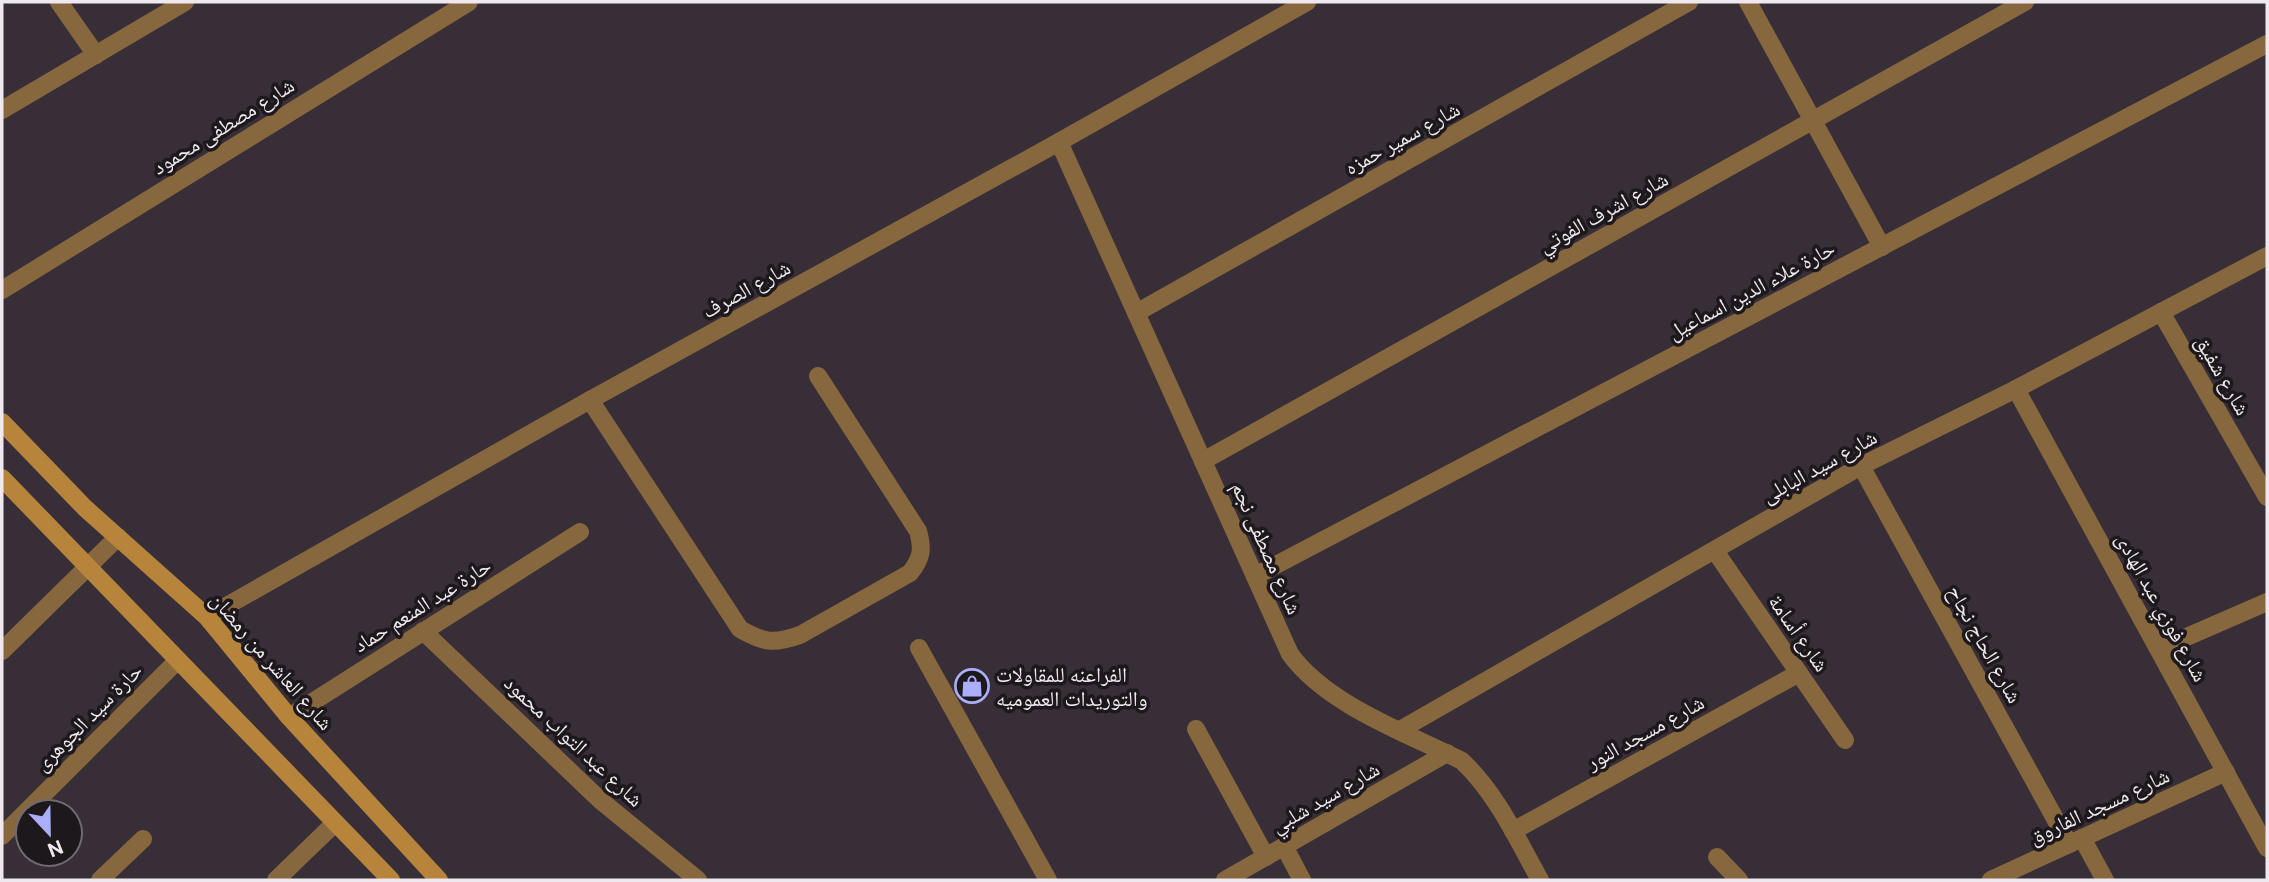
<svg xmlns="http://www.w3.org/2000/svg" width="2269" height="882" font-family="'Public Sans','Noto Naskh Arabic',sans-serif">
  <style>
    .lines { fill: none; stroke-linecap: round; stroke-linejoin: round }
    .service { stroke: #87673d; stroke-width: 18 }
    .minor { stroke: #87673d; stroke-width: 18 }
    .secondary { stroke: #b7843c; stroke-width: 18 }
    .labels { text-anchor: middle; dominant-baseline: central; stroke-width: 7; stroke-linejoin: round; paint-order: stroke }
    .street-label { font-size: 21px; fill: #efe8ee; stroke: #1c181c }
    .poi-label { font-size: 21px; fill: #efe8ee; stroke: #1c181c; text-anchor: start }
  </style>
  <rect width="100%" height="100%" fill="#382e37"/>
  <g class="lines">
    <g class="service">
      <path d="M590,400L740,629C764,643 774,644 800,635L910,573C922,558 923,549 918,531L818,376"/>
      <polyline points="1717,857 1739,880"/>
    </g>
    <g class="minor">
      <polyline points="59,2 96,55"/>
      <polyline points="1748,2 1882,247"/>
      <polyline points="2,110 185,2"/>
      <path d="M1059,142L1290,654C1327,705 1407,733 1462,761C1497,794 1517,839 1540,880"/>
      <polyline points="2,290 469,2"/>
      <polyline points="2161,312 2267,497"/>
      <polyline points="1136,313 1689,2"/>
      <polyline points="2016,389 2267,848"/>
      <polyline points="1203,461 2025,2"/>
      <polyline points="1861,466 2069,844"/>
      <polyline points="1715,551 1845,740"/>
      <polyline points="1255,576 2267,44"/>
      <polyline points="207,617 590,400 1059,142 1307,2"/>
      <polyline points="423,631 600,800 698,880"/>
      <polyline points="919,648 1048,880"/>
      <polyline points="2159,649 2267,602"/>
      <polyline points="2,651 118,537"/>
      <polyline points="289,717 580,532"/>
      <polyline points="1196,729 1266,857"/>
      <polyline points="1400,730 1861,466 2016,389 2267,256"/>
      <polyline points="1513,831 1799,673"/>
      <polyline points="2,836 178,660"/>
      <polyline points="2082,838 2105,880"/>
      <polyline points="1284,846 1302,880"/>
      <polyline points="100,880 143,839"/>
      <polyline points="276,880 335,823"/>
      <polyline points="1225,880 1447,753"/>
      <polyline points="1991,880 2226,772"/>
    </g>
    <g class="secondary">
      <polyline points="2,422 85,508 207,617 289,717 439,880"/>
      <polyline points="2,478 391,880"/>
    </g>
  </g>
  <defs>
    <g id="shop-ring" transform="scale(1.75)"><circle r="9.5" fill="#1c181c" stroke="#abaffb" stroke-width="1.5"/><path d="M-5-2.5h2.3a2.7 3.5 0 0 1 5.4 0H5L5.5 6h-11ZM-1.5-2.5h3a1.5 2.3 0 0 0-3 0Z" fill="#abaffb"/></g>
  </defs>
  <g fill-rule="evenodd">
    <use href="#shop-ring" x="972" y="686"/>
  </g>
  <g class="labels">
    <g class="street-label">
      <text transform="translate(223 126) rotate(-32)">شارع مصطفى محمود</text>
      <text transform="translate(1402 138) rotate(-29)">شارع سمير حمزه</text>
      <text transform="translate(1603 212) rotate(-29)">شارع اشرف الفوتي</text>
      <text transform="translate(746 289) rotate(-29)">شارع الصرف</text>
      <text transform="translate(1751 290) rotate(-28)">حارة علاء الدين اسماعيل</text>
      <text transform="translate(2223 375) rotate(60)">شارع شفيق</text>
      <text transform="translate(1819 466) rotate(-29)">شارع سيد البابلى</text>
      <text transform="translate(1267 548) rotate(66)">شارع مصطفى نجم</text>
      <text transform="translate(422 605) rotate(-32)">حارة عبد المنعم حماد</text>
      <text transform="translate(2162 607) rotate(61)">شارع فوزي عبد الهادى</text>
      <text transform="translate(1799 633) rotate(55)">شارع أسامة</text>
      <text transform="translate(1985 644) rotate(61)">شارع الحاج نجاح</text>
      <text transform="translate(272 661) rotate(49)">شارع العاشر من رمضان</text>
      <text transform="translate(88 717) rotate(-45)">حارة سيد الجوهرى</text>
      <text transform="translate(1645 732) rotate(-29)">شارع مسجد النور</text>
      <text transform="translate(574 741) rotate(43)">شارع عبد التواب محمود</text>
      <text transform="translate(1325 797) rotate(-30)">شارع سيد شلبي</text>
      <text transform="translate(2099 806) rotate(-25)">شارع مسجد الفاروق</text>
    </g>
    <g class="poi-label">
      <text x="996" y="674">الفراعنه للمقاولات<tspan x="996" dy="24">والتوريدات العموميه</tspan></text>
    </g>
  </g>
  <rect width="2269" height="882" fill="none" stroke="#efe8ee" stroke-width="7"/>
  <g transform="translate(49 833) rotate(158)"><circle r="33" fill="#1c181c" stroke="#706b70" stroke-width="2"/>
  <path d="M0-5L12 26L0 18L-12 26Z" fill="#abaffb"/>
  <text y="-10" font-size="19" font-weight="bold" text-anchor="middle" fill="#efe8ee">N</text>
  </g>
</svg>
